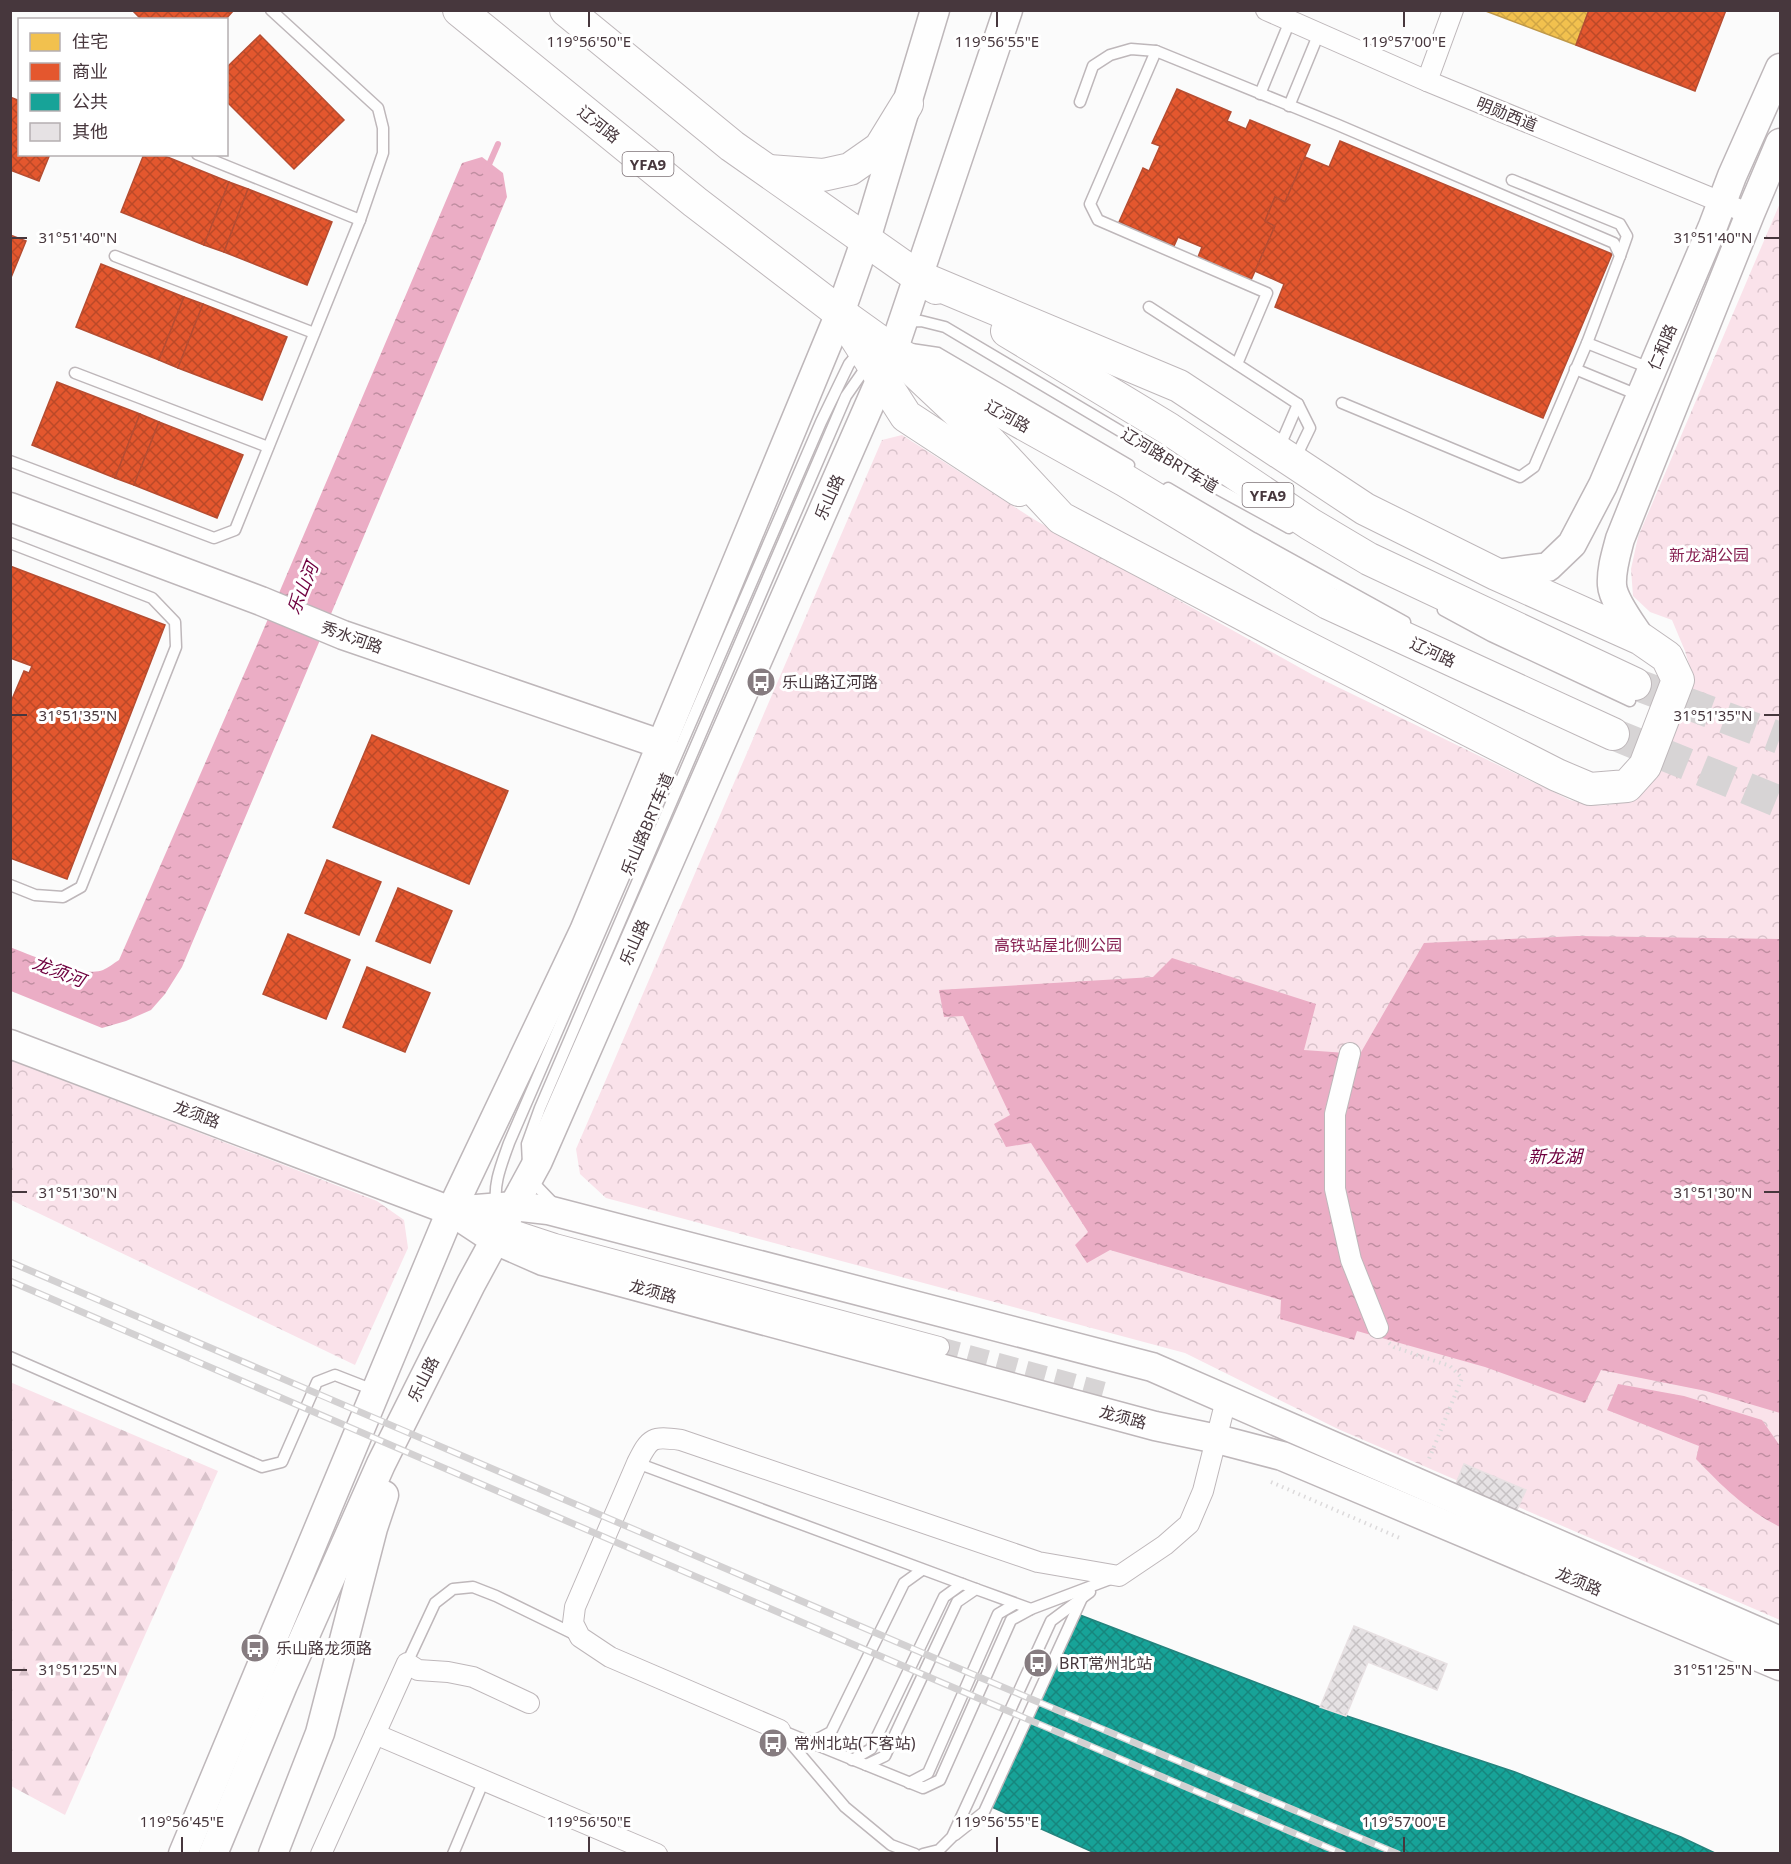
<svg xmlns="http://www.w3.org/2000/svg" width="1791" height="1864" font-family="'Noto Sans','Noto Sans SC',sans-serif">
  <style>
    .forest { fill: url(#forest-firs) }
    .park { fill: url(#park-crowns) }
    .water { fill: url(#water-ripples) }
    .homes { fill: url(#homes-cross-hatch); stroke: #bf9849; stroke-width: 1.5 }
    .shops { fill: url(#shops-cross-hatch); stroke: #b54d32; stroke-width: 1.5 }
    .public { fill: url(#public-cross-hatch); stroke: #25837d; stroke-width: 1.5 }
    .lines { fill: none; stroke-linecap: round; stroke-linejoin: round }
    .stream { stroke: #ebadc5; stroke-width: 6 }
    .building { fill: url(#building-cross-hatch); stroke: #e8e1e3; stroke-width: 1.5 }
    .street-tunnel { stroke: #d7d4d5; stroke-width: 20; stroke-dasharray: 20 10; stroke-linecap: butt }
    .primary-tunnel { stroke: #d7d4d5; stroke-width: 32; stroke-dasharray: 32 16; stroke-linecap: butt }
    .lane-casing { stroke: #beb7ba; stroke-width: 13 }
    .street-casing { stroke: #beb7ba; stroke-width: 22 }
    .secondary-casing { stroke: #beb7ba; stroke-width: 31 }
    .primary-casing { stroke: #beb7ba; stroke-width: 34 }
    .path { stroke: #dcdadb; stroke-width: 4; stroke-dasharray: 1.5 4.5; stroke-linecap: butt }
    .lane { stroke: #fefefe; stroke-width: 10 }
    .street { stroke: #fefefe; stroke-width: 20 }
    .secondary { stroke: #fefefe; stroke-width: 28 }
    .primary { stroke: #fefefe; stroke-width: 32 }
    .rail-casing { stroke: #d3d1d2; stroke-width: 7 }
    .rail { stroke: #fff; stroke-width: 4.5; stroke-dasharray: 14; stroke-linecap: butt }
    .ticks { fill: none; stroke: #47373d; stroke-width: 2 }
    .labels { text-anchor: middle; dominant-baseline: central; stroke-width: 6; stroke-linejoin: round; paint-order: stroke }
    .shield { fill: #fff; stroke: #7e7377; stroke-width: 1.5 }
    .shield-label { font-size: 15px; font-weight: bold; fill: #47373d }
    .street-label { font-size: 16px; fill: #47373d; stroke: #fff }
    .park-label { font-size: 16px; fill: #872052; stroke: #fff }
    .poi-label { font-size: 16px; fill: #47373d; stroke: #fff; text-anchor: start }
    .water-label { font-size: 18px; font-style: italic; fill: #6f003f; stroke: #fff }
    .ticks-label { font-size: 15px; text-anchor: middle; fill: #47373d; stroke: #fff; stroke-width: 6; stroke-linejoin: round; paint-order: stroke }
  </style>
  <defs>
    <pattern id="forest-firs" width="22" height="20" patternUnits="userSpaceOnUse" patternTransform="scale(1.5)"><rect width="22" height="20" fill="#fae2ea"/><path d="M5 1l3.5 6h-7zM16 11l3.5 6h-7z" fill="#d8c2ca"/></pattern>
    <pattern id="park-crowns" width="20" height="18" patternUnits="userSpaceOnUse" patternTransform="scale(1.5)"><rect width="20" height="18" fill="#fae2ea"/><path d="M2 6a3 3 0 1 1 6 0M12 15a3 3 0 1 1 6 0" fill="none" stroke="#d8c2ca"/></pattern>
    <pattern id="water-ripples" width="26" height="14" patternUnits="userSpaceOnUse" patternTransform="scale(1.5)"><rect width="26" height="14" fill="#ebadc5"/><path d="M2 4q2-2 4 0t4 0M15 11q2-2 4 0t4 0" fill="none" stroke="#c08ea1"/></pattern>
    <pattern id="homes-cross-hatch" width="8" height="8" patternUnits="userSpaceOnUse" patternTransform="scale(1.5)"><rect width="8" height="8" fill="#f2c14e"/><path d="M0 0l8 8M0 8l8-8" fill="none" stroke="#d1a645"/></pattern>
    <pattern id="shops-cross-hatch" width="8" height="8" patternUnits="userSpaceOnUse" patternTransform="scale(1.5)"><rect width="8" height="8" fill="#e4572e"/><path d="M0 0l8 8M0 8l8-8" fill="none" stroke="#bb4928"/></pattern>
    <pattern id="public-cross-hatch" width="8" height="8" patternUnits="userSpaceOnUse" patternTransform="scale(1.5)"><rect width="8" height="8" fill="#17a398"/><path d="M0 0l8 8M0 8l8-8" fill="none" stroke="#17867d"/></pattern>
    <pattern id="building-cross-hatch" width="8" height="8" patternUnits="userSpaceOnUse" patternTransform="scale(1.5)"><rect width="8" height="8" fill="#e6e2e4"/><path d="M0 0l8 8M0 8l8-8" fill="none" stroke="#c7c2c4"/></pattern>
  </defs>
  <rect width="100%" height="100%" fill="#fbfbfb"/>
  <polygon class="forest" points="10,1382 218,1471 65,1815 11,1786"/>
  <g class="park">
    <path d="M1780,203V1620L1338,1429L1185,1353L606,1198L580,1174L576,1149L882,440L902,435L1035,520L1313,675L1570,800C1604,808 1612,808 1644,792L1691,671L1685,651L1672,620L1650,612L1633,596L1631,569L1638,537Z"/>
    <polygon points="11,1060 377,1201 404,1220 408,1248 355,1365 11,1200"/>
  </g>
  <g class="water">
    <path d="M482,157L503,173L507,197L182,967L165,994L151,1010L126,1021L102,1028L11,991L10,947C30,955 84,978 103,970C108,968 114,963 119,960L259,640L462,163Z"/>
    <polygon points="1577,936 1780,939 1780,1413 1706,1391 1601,1370 1585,1403 1485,1367 1357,1331 1354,1340 1280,1319 1281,1300 1110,1250 1087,1263 1075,1245 1088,1232 1031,1143 1006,1147 994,1124 1010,1115 963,1016 944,1017 939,990 1153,977 1172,958 1316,1004 1304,1050 1360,1054 1424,943"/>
    <path d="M1618,1384L1684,1396L1762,1420L1780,1446V1527C1745,1509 1723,1487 1696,1459L1699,1446L1607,1410Z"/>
  </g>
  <polygon class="homes" points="1483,10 1589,10 1576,45"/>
  <g class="shops">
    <polygon points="132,10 232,10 233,11 225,20 142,20"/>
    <polygon points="1589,10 1726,10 1695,91 1576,45"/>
    <polygon points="260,35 344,120 294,169 226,101 226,68"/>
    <polygon points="1177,89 1231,112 1227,121 1246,129 1250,120 1310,145 1285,202 1275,197 1265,221 1275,226 1251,280 1198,257 1202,247 1178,237 1174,246 1119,222 1143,168 1149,171 1160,146 1152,143"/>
    <polygon points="10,97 20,101 20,154 50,154 39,181 10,170"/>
    <polygon points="1340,141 1612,254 1543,418 1275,307 1284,284 1255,271 1275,226 1265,221 1275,197 1285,202 1305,157 1329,167"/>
    <polygon points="144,154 160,154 229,182 204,245 121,212"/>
    <polygon points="229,182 248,189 224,252 204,245"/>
    <polygon points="248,189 332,222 307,285 224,252"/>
    <polygon points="10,235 26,241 10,280"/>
    <polygon points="101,264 184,297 159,360 76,327"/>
    <polygon points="184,297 203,304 178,368 159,360"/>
    <polygon points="203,304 287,337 262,400 178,368"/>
    <polygon points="57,382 140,414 115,478 32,445"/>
    <polygon points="140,414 159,422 134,485 115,478"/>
    <polygon points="159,422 243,455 217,518 134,485"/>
    <polygon points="10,566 165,625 67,879 10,858 10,704 24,671 29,673 32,666 10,658"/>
    <polygon points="372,735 508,791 469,884 333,827"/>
    <polygon points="327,860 381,882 359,935 305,913"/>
    <polygon points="398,888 452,911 430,963 376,941"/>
    <polygon points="288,934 350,960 326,1019 263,994"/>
    <polygon points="367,967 430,993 405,1052 343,1027"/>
  </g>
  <polygon class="public" points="1080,1615 1320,1707 1515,1772 1681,1837 1717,1854 1097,1854 992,1807"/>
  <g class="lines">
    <polyline class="stream" points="487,169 498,144"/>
  </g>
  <g class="building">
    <polygon points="1464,1464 1526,1490 1516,1512 1455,1486"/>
    <polygon points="1354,1626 1447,1664 1437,1690 1368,1662 1346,1716 1320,1707"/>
  </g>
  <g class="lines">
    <polyline class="street-tunnel" points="939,1347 1112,1394"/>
    <g class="primary-tunnel">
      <polyline points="1635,684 1780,738"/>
      <polyline points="1613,734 1780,802"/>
    </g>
    <g class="lane-casing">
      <g id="lane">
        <polyline points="1156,51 1090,204 1098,220 1267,293 1237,364"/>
        <polyline points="1260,94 1290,21"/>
        <polyline points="1080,102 1093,66 1110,55 1131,49 1156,51 1338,125 1614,243 1620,256 1587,343 1534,467 1520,477 1342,403"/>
        <polyline points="1289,106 1319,33"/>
        <polyline points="197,154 360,220"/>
        <polyline points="1512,180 1620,224 1627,236 1620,256"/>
        <polyline points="115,256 314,333"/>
        <polyline points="1149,307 1298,404 1310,428 1295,459"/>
        <polyline points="904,322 921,321 945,327 1216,488 1289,528"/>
        <polyline points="1587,343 1652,369"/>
        <polyline points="911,349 938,353 1129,465"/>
        <polyline points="1575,369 1638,395"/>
        <polyline points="75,373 268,447"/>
        <polyline points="1279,448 1298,404"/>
        <polyline points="10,461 214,538 235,530 360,220 383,153 383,128 378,108 271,10"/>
        <polyline points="1168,488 1253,538 1405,622"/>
        <polyline points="10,543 152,598 175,622 176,647 81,887 63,897 35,895 10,885"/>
        <polyline points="1443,610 1491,636 1630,701"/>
        <polyline points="528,1164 527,1144 540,1108 846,396 862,373 870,365"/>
        <polyline points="530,1179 554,1204"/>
        <path d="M497,1206C492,1186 502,1163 509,1143L821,422L849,364L860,351"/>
        <polyline points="10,1357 262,1467 282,1462 317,1382 335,1375 376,1391"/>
        <polyline points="637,1463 976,1589"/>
        <polyline points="407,1663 435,1603 453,1589 473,1587 496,1596 578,1636"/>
        <polyline points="780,1730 923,1788 940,1780 1011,1620 1031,1609 1113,1578"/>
        <polyline points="782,1733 845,1807 891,1845 915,1854"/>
        <polyline points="810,1743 831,1732 904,1583 922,1570"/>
        <polyline points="852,1760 871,1749 944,1597 962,1584"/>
        <polyline points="866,1765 885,1756 957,1602 976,1589 1031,1609"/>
        <polyline points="909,1783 928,1773 998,1614 1015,1604"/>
        <polyline points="955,1835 984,1812 1082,1598"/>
        <polyline points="453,1854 484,1780"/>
        <polyline points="923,1854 939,1850 952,1837 1051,1621 1090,1592"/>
      </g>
    </g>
    <g class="street-casing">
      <g id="street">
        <polyline points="1266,10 1427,81 1750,214"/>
        <polyline points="1427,81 1453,10"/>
        <polyline points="1350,1053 1335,1114 1335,1189 1351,1260 1378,1328"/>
        <polyline points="491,1223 555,1244 939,1347"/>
        <path d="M780,1730L610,1657L580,1637L573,1623L575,1607L637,1463C650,1437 652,1436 681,1440L1038,1562L1119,1576L1165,1545L1189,1524L1203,1491L1226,1400"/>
        <polyline points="375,1734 657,1854"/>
        <polyline points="321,1854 407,1663 418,1670 448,1672 473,1677 529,1703"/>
      </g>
    </g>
    <g class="secondary-casing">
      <g id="secondary">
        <polyline points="10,507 261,601 343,635 663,745"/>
        <polyline points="1496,574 1548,567 1572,544 1603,485 1713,226 1732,176 1780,68"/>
        <path d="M1641,639C1633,626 1613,601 1612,585C1611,570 1616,554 1620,539L1750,214L1780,143"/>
        <polyline points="10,1044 451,1211 495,1240 543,1261 1155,1426 1217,1439 1282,1456 1780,1666"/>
        <polyline points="451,1211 513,1206 548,1210 1152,1367 1780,1641"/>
        <polyline points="183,1854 451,1211 584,931 840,313 866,239 935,10"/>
        <polyline points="213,1854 283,1685 381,1464 471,1284 538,1161 893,351 1008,10"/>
        <polyline points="273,1854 320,1733 373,1528 384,1495"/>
      </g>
    </g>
    <g class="primary-casing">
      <g id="primary">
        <polyline points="459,10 695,202 840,313 893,351 1126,481 1328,603 1613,734"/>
        <polyline points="566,10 732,146 917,276 936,288"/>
        <polyline points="769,171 823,175 850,169 880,148 907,104"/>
        <polyline points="849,327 906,416 1019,490"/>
        <polyline points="1007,331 1169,429 1310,524 1369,559 1635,684"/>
        <polyline points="893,351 991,443 1061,518 1290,639 1557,775 1590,789 1627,786 1645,766 1678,680 1667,657 1641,639 1496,574 1365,509 1179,386 917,276"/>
      </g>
    </g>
    <g class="path">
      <polyline points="1389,1343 1394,1347 1450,1366 1462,1378 1429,1459"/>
      <polyline points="1271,1482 1402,1539"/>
    </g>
    <use href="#lane" class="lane"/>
    <use href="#street" class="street"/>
    <use href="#secondary" class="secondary"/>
    <use href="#primary" class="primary"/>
    <g class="rail-casing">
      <g id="rail">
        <polyline points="10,1262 946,1663 1398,1854"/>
        <polyline points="10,1281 938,1681 1343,1854"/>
      </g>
    </g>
    <use href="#rail" class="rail"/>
  </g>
  <path class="ticks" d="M589,12V27M997,12V27M1404,12V27M12,238H27M1764,238H1779M12,715H27M1764,715H1779M12,1192H27M1764,1192H1779M12,1670H27M1764,1670H1779M182,1837V1852M589,1837V1852M997,1837V1852M1404,1837V1852"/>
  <defs>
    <g id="bus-disc" transform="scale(1.5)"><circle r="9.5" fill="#867c80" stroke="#fff"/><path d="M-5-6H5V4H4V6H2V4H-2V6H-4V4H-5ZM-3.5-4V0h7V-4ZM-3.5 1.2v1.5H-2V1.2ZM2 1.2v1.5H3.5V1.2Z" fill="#fff"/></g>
  </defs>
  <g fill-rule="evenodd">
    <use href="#bus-disc" x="761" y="682"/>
    <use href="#bus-disc" x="255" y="1648"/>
    <use href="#bus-disc" x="1038" y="1663"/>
    <use href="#bus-disc" x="773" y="1743"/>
  </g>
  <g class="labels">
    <g class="shield">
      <rect x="622.5" y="152" width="51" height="24" rx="4.5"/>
      <rect x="1242.5" y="483" width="51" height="24" rx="4.5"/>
    </g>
    <g class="shield-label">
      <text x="648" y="164">YFA9</text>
      <text x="1268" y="495">YFA9</text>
    </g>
    <g class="street-label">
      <text transform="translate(1507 114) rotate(22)">明勋西道</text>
      <text transform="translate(599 124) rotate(39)">辽河路</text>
      <text transform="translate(1662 347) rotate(-67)">仁和路</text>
      <text transform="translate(1008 416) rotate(29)">辽河路</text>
      <text transform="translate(1170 460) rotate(31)">辽河路BRT车道</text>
      <text transform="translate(829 497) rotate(-66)">乐山路</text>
      <text transform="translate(352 637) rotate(20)">秀水河路</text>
      <text transform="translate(1433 652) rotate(25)">辽河路</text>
      <text transform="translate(647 824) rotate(-67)">乐山路BRT车道</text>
      <text transform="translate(634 942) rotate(-66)">乐山路</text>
      <text transform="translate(197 1114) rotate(21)">龙须路</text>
      <text transform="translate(653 1291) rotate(15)">龙须路</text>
      <text transform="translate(423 1379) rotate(-63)">乐山路</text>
      <text transform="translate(1123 1417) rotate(15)">龙须路</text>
      <text transform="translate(1579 1581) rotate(23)">龙须路</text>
    </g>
    <g class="park-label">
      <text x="1709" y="555">新龙湖公园</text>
      <text x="1058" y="945">高铁站屋北侧公园</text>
    </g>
    <g class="poi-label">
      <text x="782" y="682">乐山路辽河路</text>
      <text x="276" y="1648">乐山路龙须路</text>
      <text x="1059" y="1663">BRT常州北站</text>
      <text x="794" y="1743">常州北站(下客站)</text>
    </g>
    <g class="water-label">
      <text transform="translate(302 588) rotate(-68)">乐山河</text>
      <text transform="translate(59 971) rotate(21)">龙须河</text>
      <text x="1555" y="1156">新龙湖</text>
    </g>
  </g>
  <g class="ticks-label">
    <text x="589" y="47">119°56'50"E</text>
    <text x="997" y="47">119°56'55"E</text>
    <text x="1404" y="47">119°57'00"E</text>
    <text x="78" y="243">31°51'40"N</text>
    <text x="1713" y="243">31°51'40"N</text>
    <text x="78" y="721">31°51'35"N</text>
    <text x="1713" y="721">31°51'35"N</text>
    <text x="78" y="1198">31°51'30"N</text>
    <text x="1713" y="1198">31°51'30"N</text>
    <text x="78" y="1675">31°51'25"N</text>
    <text x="1713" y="1675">31°51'25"N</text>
    <text x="182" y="1827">119°56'45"E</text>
    <text x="589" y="1827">119°56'50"E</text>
    <text x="997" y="1827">119°56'55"E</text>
    <text x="1404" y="1827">119°57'00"E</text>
  </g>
  <rect width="1791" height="1864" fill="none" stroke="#47373d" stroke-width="24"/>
  <rect x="18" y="18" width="210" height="138" fill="#ffffff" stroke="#b5afb1" stroke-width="1.5"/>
  <rect x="30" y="33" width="30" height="18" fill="#f2c14e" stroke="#b5afb1" stroke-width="1.5"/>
  <text x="72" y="48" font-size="18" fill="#47373d">住宅</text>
  <rect x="30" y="63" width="30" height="18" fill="#e4572e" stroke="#b5afb1" stroke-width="1.5"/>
  <text x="72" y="78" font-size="18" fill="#47373d">商业</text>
  <rect x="30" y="93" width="30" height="18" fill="#17a398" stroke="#b5afb1" stroke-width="1.5"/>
  <text x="72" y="108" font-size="18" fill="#47373d">公共</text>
  <rect x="30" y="123" width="30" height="18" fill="#e6e2e4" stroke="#b5afb1" stroke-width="1.5"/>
  <text x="72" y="138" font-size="18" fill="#47373d">其他</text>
</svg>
